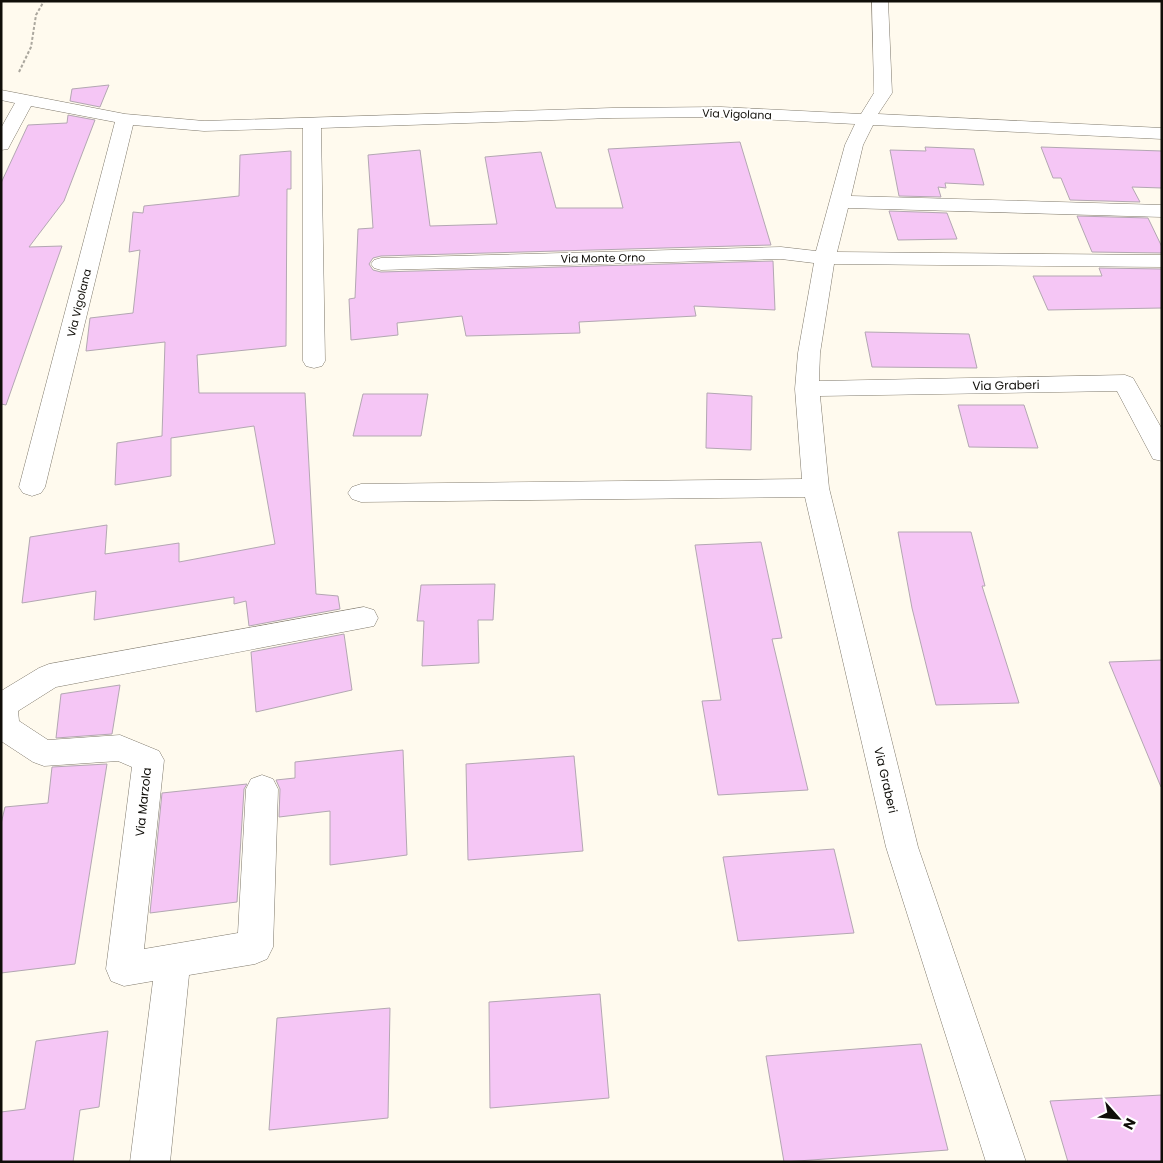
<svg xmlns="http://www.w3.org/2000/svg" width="1163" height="1163" font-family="Poppins,sans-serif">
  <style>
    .building { fill: #f5c6f5; stroke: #b3a7b2 }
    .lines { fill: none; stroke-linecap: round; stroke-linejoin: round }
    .minor-casing { stroke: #7f796c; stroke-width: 1 }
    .path { stroke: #aba79e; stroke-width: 2; stroke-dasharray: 3 2; stroke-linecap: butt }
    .minor { fill: #fff; fill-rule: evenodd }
    .labels { text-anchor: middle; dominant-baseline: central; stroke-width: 4; stroke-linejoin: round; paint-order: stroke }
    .far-street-label { font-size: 11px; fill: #100e09; stroke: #fff }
    .street-label { font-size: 12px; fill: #100e09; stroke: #fff }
  </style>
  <rect width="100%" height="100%" fill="#fffaee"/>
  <g class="building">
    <polygon points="109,85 100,107 70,101 72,89"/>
    <polygon points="68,115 95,120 64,201 29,247 62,246 6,405 1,404 1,183 28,125 67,123"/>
    <polygon points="740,142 771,245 381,256 373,258 369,264 373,270 381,272 773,261 775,310 694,306 696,316 579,322 580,333 466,336 462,316 397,323 398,335 351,340 349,299 355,298 358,229 373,228 368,155 420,150 430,226 497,224 485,157 541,152 556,208 623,208 608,149"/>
    <polygon points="925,147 974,149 984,185 945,183 946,188 938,187 941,197 899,196 890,150 926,151"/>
    <polygon points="1041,147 1162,151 1162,188 1132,187 1140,202 1070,200 1061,178 1053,178"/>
    <polygon points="291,151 291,189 287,189 286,346 197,355 199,393 305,393 316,594 338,596 340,609 249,626 246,601 234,604 234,597 94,620 96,591 22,603 30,537 107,525 105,554 179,543 179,562 275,544 254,426 171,438 171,476 115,485 117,443 162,436 165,342 86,351 90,318 133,313 140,250 129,252 133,212 143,213 144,206 239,196 240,155"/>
    <polygon points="889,211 947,213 957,239 898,240"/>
    <polygon points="1077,216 1148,218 1162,247 1162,253 1092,252"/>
    <polygon points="1099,268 1162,269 1162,308 1048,310 1033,276 1102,276"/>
    <polygon points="865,332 969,334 977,368 872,367"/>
    <polygon points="707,393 752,396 751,450 706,448"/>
    <polygon points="363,394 428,394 421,436 353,436"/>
    <polygon points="958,405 1024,405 1038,448 969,447"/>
    <polygon points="898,532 971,532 985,586 982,586 1019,703 936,705 912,608"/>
    <polygon points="761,542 782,638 772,639 808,790 718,795 702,701 721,700 695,545"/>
    <polygon points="495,584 493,620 478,620 479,663 422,666 424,621 417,621 421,585"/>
    <polygon points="344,634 352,690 256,712 251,652"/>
    <polygon points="1162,660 1162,787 1161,787 1109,662"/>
    <polygon points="120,685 112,734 56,738 61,694"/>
    <polygon points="403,750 407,855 330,865 330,811 279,817 280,789 276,780 295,778 295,762"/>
    <polygon points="574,756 583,851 468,860 466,764"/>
    <polygon points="107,764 75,964 1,973 1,824 5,807 48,803 52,767"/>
    <polygon points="247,784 244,789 237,902 150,913 162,793"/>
    <polygon points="834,849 854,933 738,941 723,857"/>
    <polygon points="600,994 609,1098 490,1108 489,1002"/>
    <polygon points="390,1008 388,1118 269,1130 277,1018"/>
    <polygon points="108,1031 99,1107 80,1110 73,1162 1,1162 1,1112 25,1109 36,1041"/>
    <polygon points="921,1044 948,1150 784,1162 766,1056"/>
    <polygon points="1162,1095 1162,1162 1068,1162 1050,1101"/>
  </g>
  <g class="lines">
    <g class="minor-casing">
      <g id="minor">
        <polygon points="872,1 888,1 892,93 878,114 1162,128 1162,139 873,125 863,145 851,196 1162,205 1162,217 848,208 837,252 1162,255 1162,267 834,264 820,353 819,381 1125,375 1133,378 1162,429 1162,461 1153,459 1117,391 820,396 829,488 918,847 1026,1162 986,1162 886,847 805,497 361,502 352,499 348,493 352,487 361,484 802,479 795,389 798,353 814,263 781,259 381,270 374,268 371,264 374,260 381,258 781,247 816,251 845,145 855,124 721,117 612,118 321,128 325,361 322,366 314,368 306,366 303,361 303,128 204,131 133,125 45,487 41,493 32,496 23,493 19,487 115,122 31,106 10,145 8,149 1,150 1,128 15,103 1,100 1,90 125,114 204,121 612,108 721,107 861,114 874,93"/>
        <polygon points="364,607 374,610 378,618 374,626 56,687 18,711 19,721 48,740 120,735 159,751 164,760 144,949 238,933 246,789 251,779 262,775 273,779 278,789 273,947 267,959 255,964 189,975 170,1162 130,1162 153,981 124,986 111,981 106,969 132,767 118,761 44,766 33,762 1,741 1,691 39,668 49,664"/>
      </g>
    </g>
    <polyline class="path" points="19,72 31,47 36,15 44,1"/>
    <use href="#minor" class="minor"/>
  </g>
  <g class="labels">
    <g class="far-street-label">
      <text transform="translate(737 114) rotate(2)">Via Vigolana</text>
      <text transform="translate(603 258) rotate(-1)">Via Monte Orno</text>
      <text transform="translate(79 303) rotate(-76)">Via Vigolana</text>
    </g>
    <g class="street-label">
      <text transform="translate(1006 385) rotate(-1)">Via Graberi</text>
      <text transform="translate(886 780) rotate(77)">Via Graberi</text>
      <text transform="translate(143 802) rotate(-84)">Via Marzola</text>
    </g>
  </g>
  <rect width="1163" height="1163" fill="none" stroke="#100e09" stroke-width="5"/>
  <g transform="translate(1118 1118) rotate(117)" stroke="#ffffff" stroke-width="4" paint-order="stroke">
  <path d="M0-4L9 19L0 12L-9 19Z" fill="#100e09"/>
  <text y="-8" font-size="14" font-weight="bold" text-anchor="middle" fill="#100e09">N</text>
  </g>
</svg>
